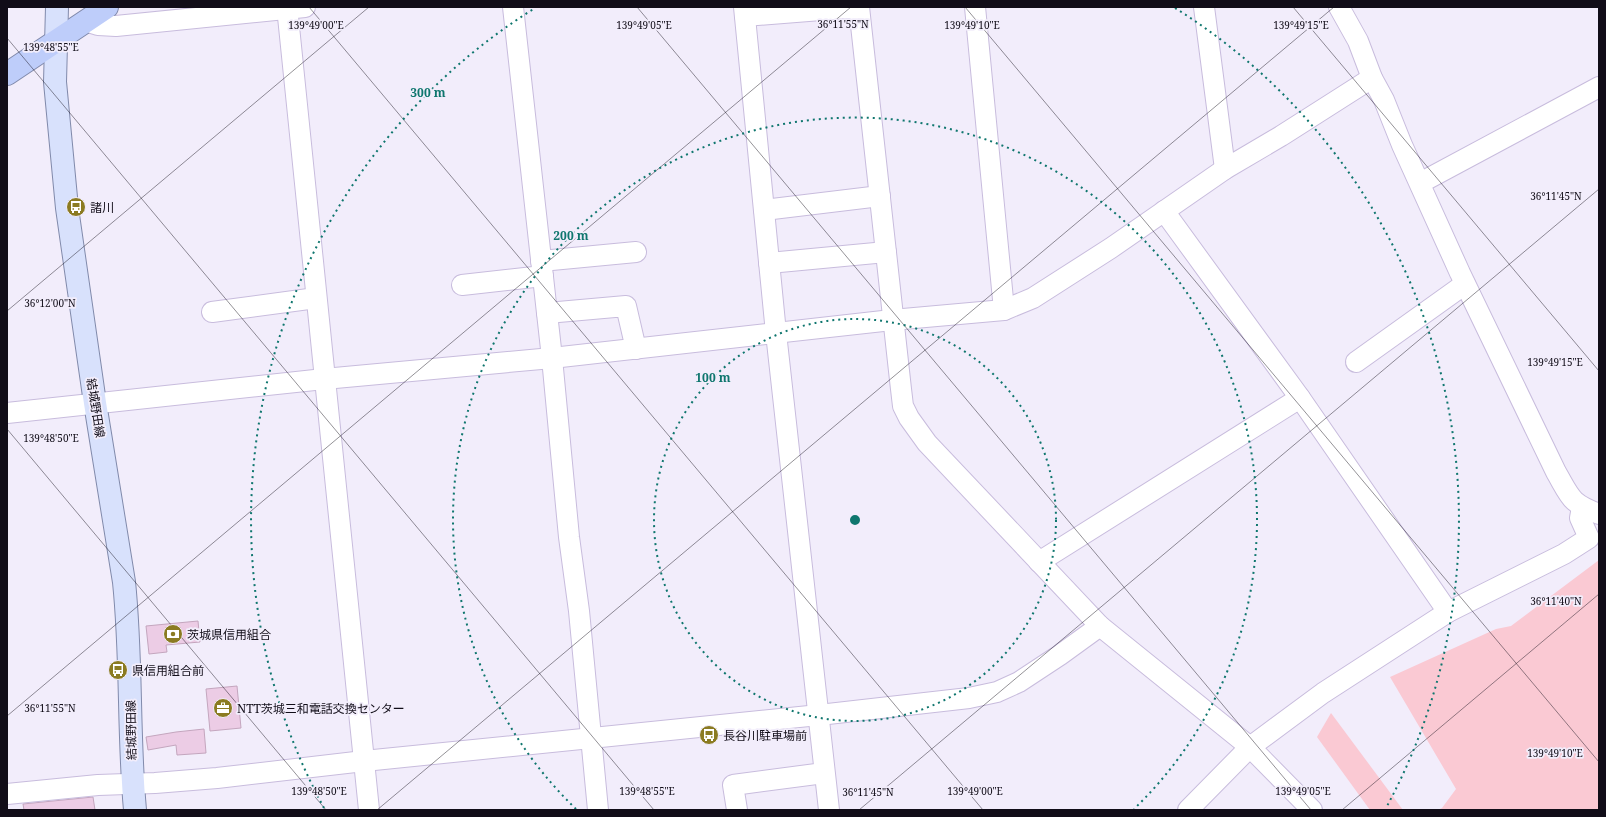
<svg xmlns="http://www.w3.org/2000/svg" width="1606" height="817" font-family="'Noto Serif','Noto Sans JP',serif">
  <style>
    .green { fill: #fac9d3 }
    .building { fill: #eccce5; stroke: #c4a6be }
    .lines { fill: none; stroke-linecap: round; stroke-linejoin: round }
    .minor-casing { stroke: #c8bcdd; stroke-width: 22 }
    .major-casing { stroke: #818aab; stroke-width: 24 }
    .highway-casing { stroke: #818aab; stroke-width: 24 }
    .minor { stroke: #fff; stroke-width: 20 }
    .major { stroke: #d8e1fc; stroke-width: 22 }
    .highway { stroke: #becdfa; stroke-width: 22 }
    .ticks { fill: none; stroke: #110d18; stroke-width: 1; stroke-opacity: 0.45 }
    .ring { fill: none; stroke: #0f766e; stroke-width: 2; stroke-dasharray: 2 4 }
    .labels { text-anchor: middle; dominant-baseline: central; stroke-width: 3.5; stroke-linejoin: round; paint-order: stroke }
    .poi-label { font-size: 12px; fill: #110d18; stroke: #f2edfb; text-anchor: start }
    .street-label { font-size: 12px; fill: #110d18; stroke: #f2edfb }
    .ticks-label { font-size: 10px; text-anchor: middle; fill: #110d18; stroke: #f2edfb; stroke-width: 3.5; stroke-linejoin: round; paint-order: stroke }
    .centre { fill: #0f766e; stroke: #f2edfb; stroke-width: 2 }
    .ring-label { font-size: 12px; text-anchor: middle; font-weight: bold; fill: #0f766e; stroke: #f2edfb; stroke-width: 3.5; stroke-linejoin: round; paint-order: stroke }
  </style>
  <rect width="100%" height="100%" fill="#f2edfb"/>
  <g class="green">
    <polygon points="1599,560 1599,810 1438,810 1442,808 1456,789 1390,677 1496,629 1511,626"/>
    <polygon points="1331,713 1403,810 1370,810 1317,737"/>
  </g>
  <g class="building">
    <polygon points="198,621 200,642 166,645 167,652 149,654 146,626"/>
    <polygon points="237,686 241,728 210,731 206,689"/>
    <polygon points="204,729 206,753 177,755 176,745 148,750 146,737 176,732"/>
    <polygon points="93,797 95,810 24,810 23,804"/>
  </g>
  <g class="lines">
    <g class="minor-casing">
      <g id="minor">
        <polyline points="287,7 369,810"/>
        <polyline points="513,7 552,358 569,537 579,611 598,810"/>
        <polyline points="744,7 776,333 829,810"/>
        <polyline points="975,7 1004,310"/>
        <polyline points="1204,7 1225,169"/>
        <path d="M1339,7L1358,41L1372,78L1384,100L1402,145L1460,273L1556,472C1571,498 1570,503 1599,514"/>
        <polyline points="745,16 859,7 901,389 903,406 909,418 927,443 1100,626 1250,747 1312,810"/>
        <polyline points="85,21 98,25 116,26 305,7"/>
        <polyline points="1420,183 1599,87"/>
        <polyline points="764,210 880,196"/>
        <polyline points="1164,211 1300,398 1448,612"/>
        <polyline points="541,261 636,252"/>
        <polyline points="769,263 886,252"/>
        <polyline points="462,285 543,276"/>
        <polyline points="212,312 316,298"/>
        <polyline points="547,313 626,306 636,349"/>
        <polyline points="1356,362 1465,284"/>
        <polyline points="7,413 324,379 552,358 892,320 1004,310 1033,298 1111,248 1225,169 1281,136 1372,78"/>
        <polyline points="1039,562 1300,398"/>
        <polyline points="7,794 98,785 155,783 217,778 364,761 819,715 969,698 997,692 1019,682 1060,655 1100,626"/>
        <polyline points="737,810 733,785 824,773"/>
        <polyline points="1188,810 1250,747 1323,693 1448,612 1564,554 1589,538 1580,518 1582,507"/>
      </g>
    </g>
    <g class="major-casing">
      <path id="major" d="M57,7L55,82L67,208L95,403L124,582C132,658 128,734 135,810"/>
    </g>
    <g class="highway-casing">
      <polyline id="highway" points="7,74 107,7"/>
    </g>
    <use href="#minor" class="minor"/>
    <use href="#major" class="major"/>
    <use href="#highway" class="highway"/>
  </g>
  <path class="ticks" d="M309,7L983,810M637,7L1311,810M965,7L1599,762M1293,7L1599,371M7,38L654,810M7,311L369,7M7,429L326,810M7,716L851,7M377,810L1334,7M859,810L1599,189M1342,810L1599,594"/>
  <g class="ring">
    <circle cx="855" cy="520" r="201"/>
    <path d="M576 809A402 402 0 1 1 1134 809"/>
    <path d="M324 808A604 604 0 0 1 535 8M1175 8A604 604 0 0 1 1386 808"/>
  </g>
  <defs>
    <g id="bus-disc" transform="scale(1)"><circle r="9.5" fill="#8b7b21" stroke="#f2edfb"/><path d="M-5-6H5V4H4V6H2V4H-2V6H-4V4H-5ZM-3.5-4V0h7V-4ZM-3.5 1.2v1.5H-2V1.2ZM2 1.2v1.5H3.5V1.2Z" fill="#fff"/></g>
    <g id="bank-disc" transform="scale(1)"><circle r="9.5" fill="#8b7b21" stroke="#f2edfb"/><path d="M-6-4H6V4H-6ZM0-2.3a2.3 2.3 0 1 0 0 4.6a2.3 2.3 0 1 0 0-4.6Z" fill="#fff"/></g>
    <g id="office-disc" transform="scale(1)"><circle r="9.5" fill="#8b7b21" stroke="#f2edfb"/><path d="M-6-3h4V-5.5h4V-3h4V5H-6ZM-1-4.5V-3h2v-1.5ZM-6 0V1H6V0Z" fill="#fff"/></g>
  </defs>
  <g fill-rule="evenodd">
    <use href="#bus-disc" x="76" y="207"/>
    <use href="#bank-disc" x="173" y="634"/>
    <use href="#bus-disc" x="118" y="670"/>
    <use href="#office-disc" x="223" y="708"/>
    <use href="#bus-disc" x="709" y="735"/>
  </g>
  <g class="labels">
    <g class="poi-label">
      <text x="90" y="207">諸川</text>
      <text x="187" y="634">茨城県信用組合</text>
      <text x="132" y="670">県信用組合前</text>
      <text x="237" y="708">NTT茨城三和電話交換センター</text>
      <text x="723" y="735">長谷川駐車場前</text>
    </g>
    <g class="street-label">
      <text transform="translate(96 408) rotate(81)">結城野田線</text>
      <text transform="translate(131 730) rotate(-91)">結城野田線</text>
    </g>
  </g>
  <g class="ticks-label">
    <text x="843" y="28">36°11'55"N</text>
    <text x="316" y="29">139°49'00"E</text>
    <text x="644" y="29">139°49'05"E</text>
    <text x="972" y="29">139°49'10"E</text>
    <text x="1301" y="29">139°49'15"E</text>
    <text x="51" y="51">139°48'55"E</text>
    <text x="1556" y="200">36°11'45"N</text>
    <text x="50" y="307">36°12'00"N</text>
    <text x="1555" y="366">139°49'15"E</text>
    <text x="51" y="442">139°48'50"E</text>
    <text x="1556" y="605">36°11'40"N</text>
    <text x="50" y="712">36°11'55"N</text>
    <text x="1555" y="757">139°49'10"E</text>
    <text x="319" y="795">139°48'50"E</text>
    <text x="647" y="795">139°48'55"E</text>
    <text x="975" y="795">139°49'00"E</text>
    <text x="1303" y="795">139°49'05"E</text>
    <text x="868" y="796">36°11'45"N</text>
  </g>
  <circle cx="855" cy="520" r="6" class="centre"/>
  <g class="ring-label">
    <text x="428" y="97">300 m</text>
    <text x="571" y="240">200 m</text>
    <text x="713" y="382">100 m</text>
  </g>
  <rect width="1606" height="817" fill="none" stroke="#110d18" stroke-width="16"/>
</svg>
